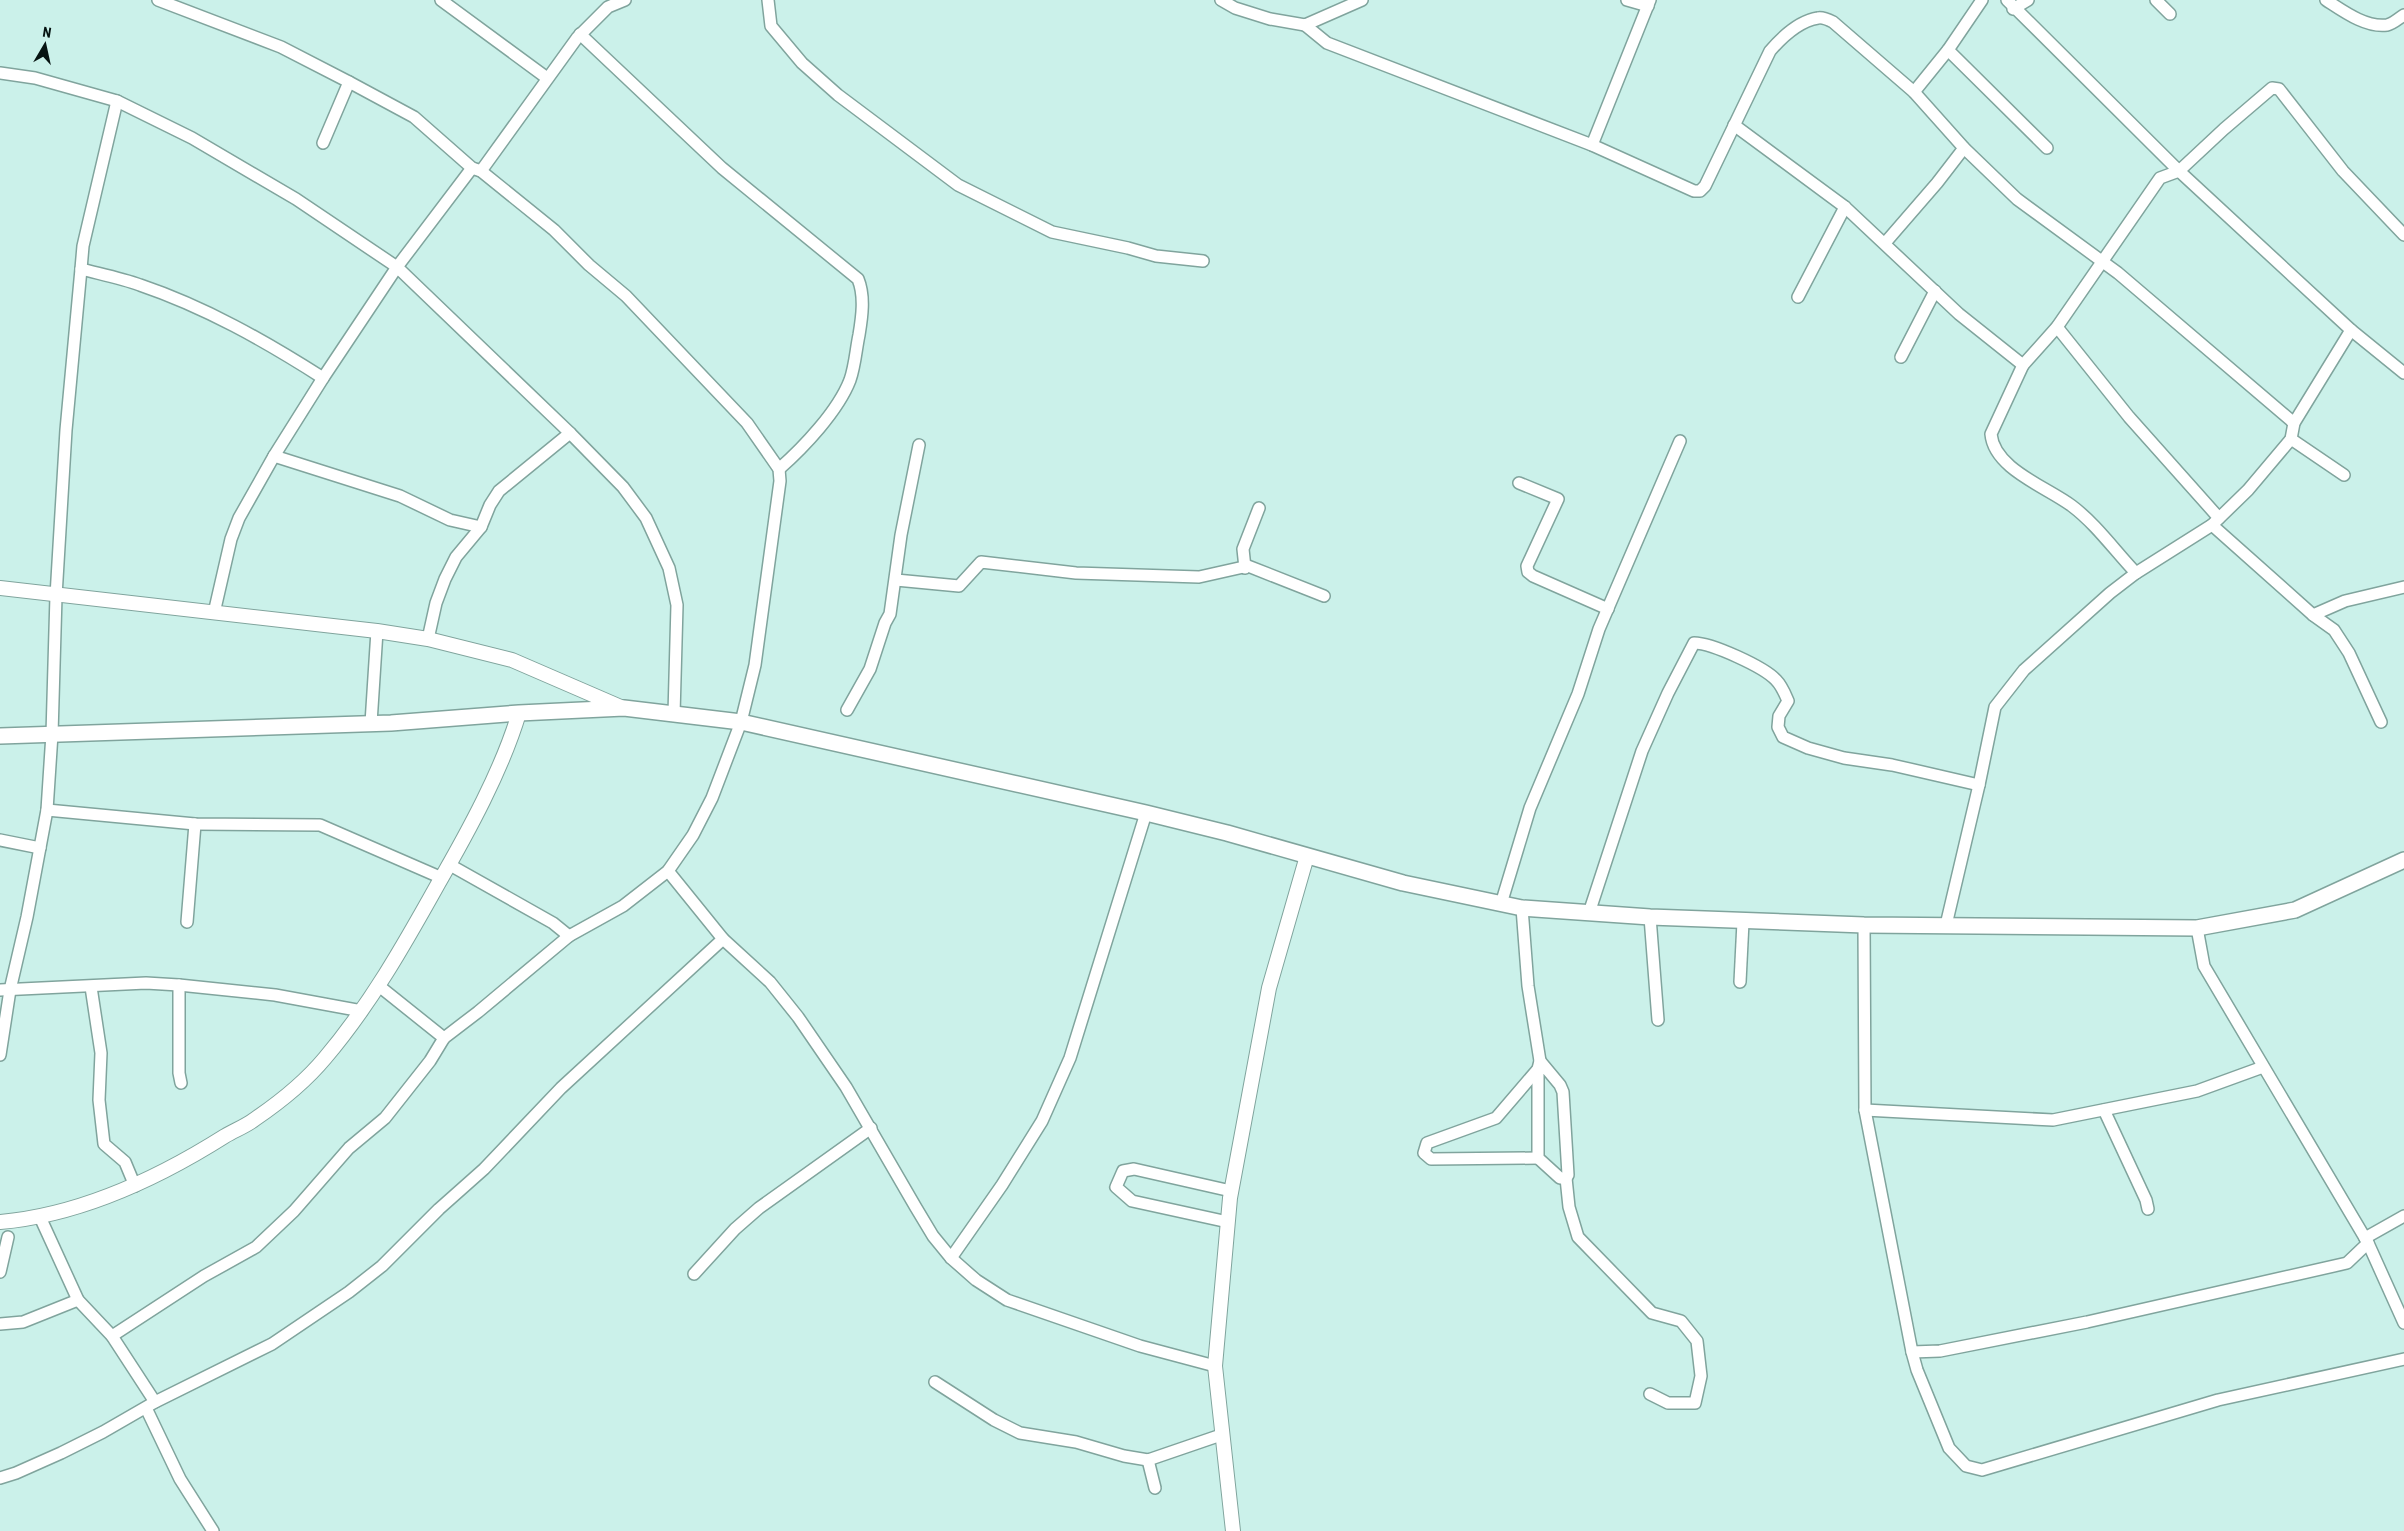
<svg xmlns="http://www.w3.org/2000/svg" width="2404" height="1531" font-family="'Roboto Condensed',sans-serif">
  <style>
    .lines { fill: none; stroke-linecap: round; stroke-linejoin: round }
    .minor-casing { stroke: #80a49d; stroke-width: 14 }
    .tertiary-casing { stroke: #80a49d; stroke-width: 16 }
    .secondary-casing { stroke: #80a49d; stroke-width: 18 }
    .minor { stroke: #fff; stroke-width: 11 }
    .tertiary { stroke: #fff; stroke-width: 14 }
    .secondary { stroke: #fff; stroke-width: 15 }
  </style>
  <rect width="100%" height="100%" fill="#cbf1ea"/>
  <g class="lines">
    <g class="minor-casing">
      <g id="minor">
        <polyline points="441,0 547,78"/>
        <polyline points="768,0 771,26 802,63 838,95 958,185 1052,232 1128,248 1156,256 1203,261"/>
        <polyline points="1221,0 1235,8 1270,19 1305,25 1362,0"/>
        <polyline points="1627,0 1648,6"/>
        <polyline points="2007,0 2179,171 2351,330 2404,373"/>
        <polyline points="2156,0 2170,14"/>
        <path d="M2326,0C2343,11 2366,28 2387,25C2393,24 2399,18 2404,15"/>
        <polyline points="2013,9 2028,0"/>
        <path d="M1305,25L1327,43L1592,145L1694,191H1700L1705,186L1770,51C1782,37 1799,21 1818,18C1823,17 1829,20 1833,22L1914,92L1964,148L2017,199L2118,273L2294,423"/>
        <path d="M580,34L722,168L858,279C865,296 862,317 859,335C856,349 855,366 850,380C838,411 804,447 779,469"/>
        <polyline points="1948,50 2047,148"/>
        <polyline points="0,73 35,78 117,101 192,138 296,199 397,267 570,433 623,487 646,518 669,568 677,605 674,714"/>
        <polyline points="1914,92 1948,50 1982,0"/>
        <polyline points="1734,125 1845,207 1959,314 2023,365 2057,327 2160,178 2179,171 2224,129 2272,88 2279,89 2343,171 2404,235"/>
        <polyline points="323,143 349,82"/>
        <polyline points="1592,145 1650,0"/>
        <polyline points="481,171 577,38 608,7 625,0"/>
        <polyline points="1885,243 1937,183 1964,148"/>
        <path d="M81,269C100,274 121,278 140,285C205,307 265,341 323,378"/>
        <polyline points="1798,297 1845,207"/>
        <polyline points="2057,327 2129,417 2219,518"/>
        <polyline points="1901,357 1935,291"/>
        <path d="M2023,365L1991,434C1994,469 2047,487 2072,506C2096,524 2115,551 2136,573"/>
        <polyline points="2291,439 2344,475"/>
        <polyline points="274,456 400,496 450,520 481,527"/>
        <polyline points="1519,483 1558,499 1527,566 1528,572 1533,576 1608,609"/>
        <polyline points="2212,525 2313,615 2334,630 2349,653 2381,722"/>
        <polyline points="1245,568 1243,549 1259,508"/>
        <polyline points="896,580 959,586 981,562 1076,573 1199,577 1248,566 1324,596"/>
        <polyline points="214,613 231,539 239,518 274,456 323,378 397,267 472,168"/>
        <polyline points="2313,615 2345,601 2404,587"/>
        <polyline points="428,639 436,603 445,579 456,557 481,527 490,505 499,491 570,433"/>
        <polyline points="847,710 870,669 885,623 890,614 901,535 919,445"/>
        <polyline points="371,723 377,631"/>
        <polyline points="47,810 195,824 320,825 442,878"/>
        <polyline points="0,840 40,848"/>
        <polyline points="450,865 553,923 569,936"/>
        <polyline points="668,871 723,939 770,982 798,1017 846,1087 915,1206 933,1236 951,1258 976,1280 1007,1300 1140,1346 1215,1366"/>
        <polyline points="1501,904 1530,808 1578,694 1599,629 1680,441"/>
        <polyline points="1522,908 1528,986 1540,1061 1538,1069 1496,1118 1427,1143 1424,1153 1431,1159 1538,1158"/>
        <path d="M1589,913L1642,751L1668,693L1694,643C1712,643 1764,667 1776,680C1782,686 1785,694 1788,701L1779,716L1778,727L1783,737L1808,748L1844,758L1892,765L1979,785"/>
        <polyline points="1650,917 1658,1020"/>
        <polyline points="187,922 195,824"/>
        <polyline points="1864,925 1865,1110 1912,1352 1917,1370 1949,1448 1966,1466 1982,1470 2218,1400 2404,1359"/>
        <polyline points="1946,925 1979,785 1995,707 2024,670 2110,593 2136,573 2212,525 2248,490 2291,439 2294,423 2351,330"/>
        <polyline points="2197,928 2204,966 2368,1243 2404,1323"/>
        <polyline points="1740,982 1743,922"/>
        <polyline points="179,985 179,1073 181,1083"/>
        <polyline points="379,986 444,1038"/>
        <polyline points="91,987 101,1053 99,1100 104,1144 125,1162 135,1186"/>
        <polyline points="0,990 146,983 179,985 275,995 362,1011"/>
        <polyline points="0,1055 10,990 27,917 47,810 52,734 56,596 66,430 81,269 83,246 117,101"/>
        <polyline points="1538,1069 1538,1158 1560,1178 1566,1178 1568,1175 1563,1092 1560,1085 1540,1061"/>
        <polyline points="1865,1110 2053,1120 2197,1091 2263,1067"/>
        <polyline points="2104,1110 2146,1200 2148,1209"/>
        <polyline points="1566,1178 1569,1207 1578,1237 1652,1313 1681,1321 1697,1341 1701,1376 1695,1403 1668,1403 1650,1394"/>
        <polyline points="40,1217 78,1300 112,1336 155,1402"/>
        <polyline points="1228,1222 1132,1201 1116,1187 1123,1171 1134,1169 1231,1191"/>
        <polyline points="2365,1238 2404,1216"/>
        <polyline points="951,1258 1002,1185 1042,1121 1070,1058 1146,813"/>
        <polyline points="0,1272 8,1237"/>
        <polyline points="694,1274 735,1229 759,1208 871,1128"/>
        <polyline points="0,1324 23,1322 78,1300"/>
        <polyline points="112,1336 204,1276 256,1247 294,1211 349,1148 385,1118 430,1061 444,1038 478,1012 569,936 623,906 668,871 693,835 712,798 741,722 755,665 780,481 779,469 747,423 626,296 589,265 554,230 481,171 472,168 414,117 349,82 281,47 158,0"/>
        <polyline points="1912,1352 1940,1351 2087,1322 2347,1263 2368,1243"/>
        <polyline points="935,1382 994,1420 1020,1433 1076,1442 1124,1456 1148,1460 1221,1435"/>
        <polyline points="146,1408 180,1479 213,1531"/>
        <polyline points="1148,1460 1155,1488"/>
        <polyline points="0,1478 16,1473 61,1453 103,1432 155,1402 272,1344 349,1292 382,1266 439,1209 484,1169 561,1088 723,939"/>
      </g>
    </g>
    <g class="tertiary-casing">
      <g id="tertiary">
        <polyline points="0,588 377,631 428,639 512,660 623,708"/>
        <path d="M0,1222C81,1215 157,1179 225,1136C235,1130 246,1126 255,1119C280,1102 305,1082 325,1058C370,1005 404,945 438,884C468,832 502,770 519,713"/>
        <polyline points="1233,1531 1215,1366 1230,1198 1269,988 1307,856"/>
      </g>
    </g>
    <g class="secondary-casing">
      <polyline id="secondary" points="0,736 391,723 519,713 624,708 741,722 1146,813 1227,833 1403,883 1522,908 1650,917 1864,925 2197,928 2295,910 2404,860"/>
    </g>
    <use href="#minor" class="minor"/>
    <use href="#tertiary" class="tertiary"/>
    <use href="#secondary" class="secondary"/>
  </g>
  <g transform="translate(45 45) rotate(9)" stroke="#cbf1ea" stroke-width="4" paint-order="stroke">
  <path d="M0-4L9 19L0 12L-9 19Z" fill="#061412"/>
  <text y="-8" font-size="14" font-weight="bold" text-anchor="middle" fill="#061412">N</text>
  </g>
</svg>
